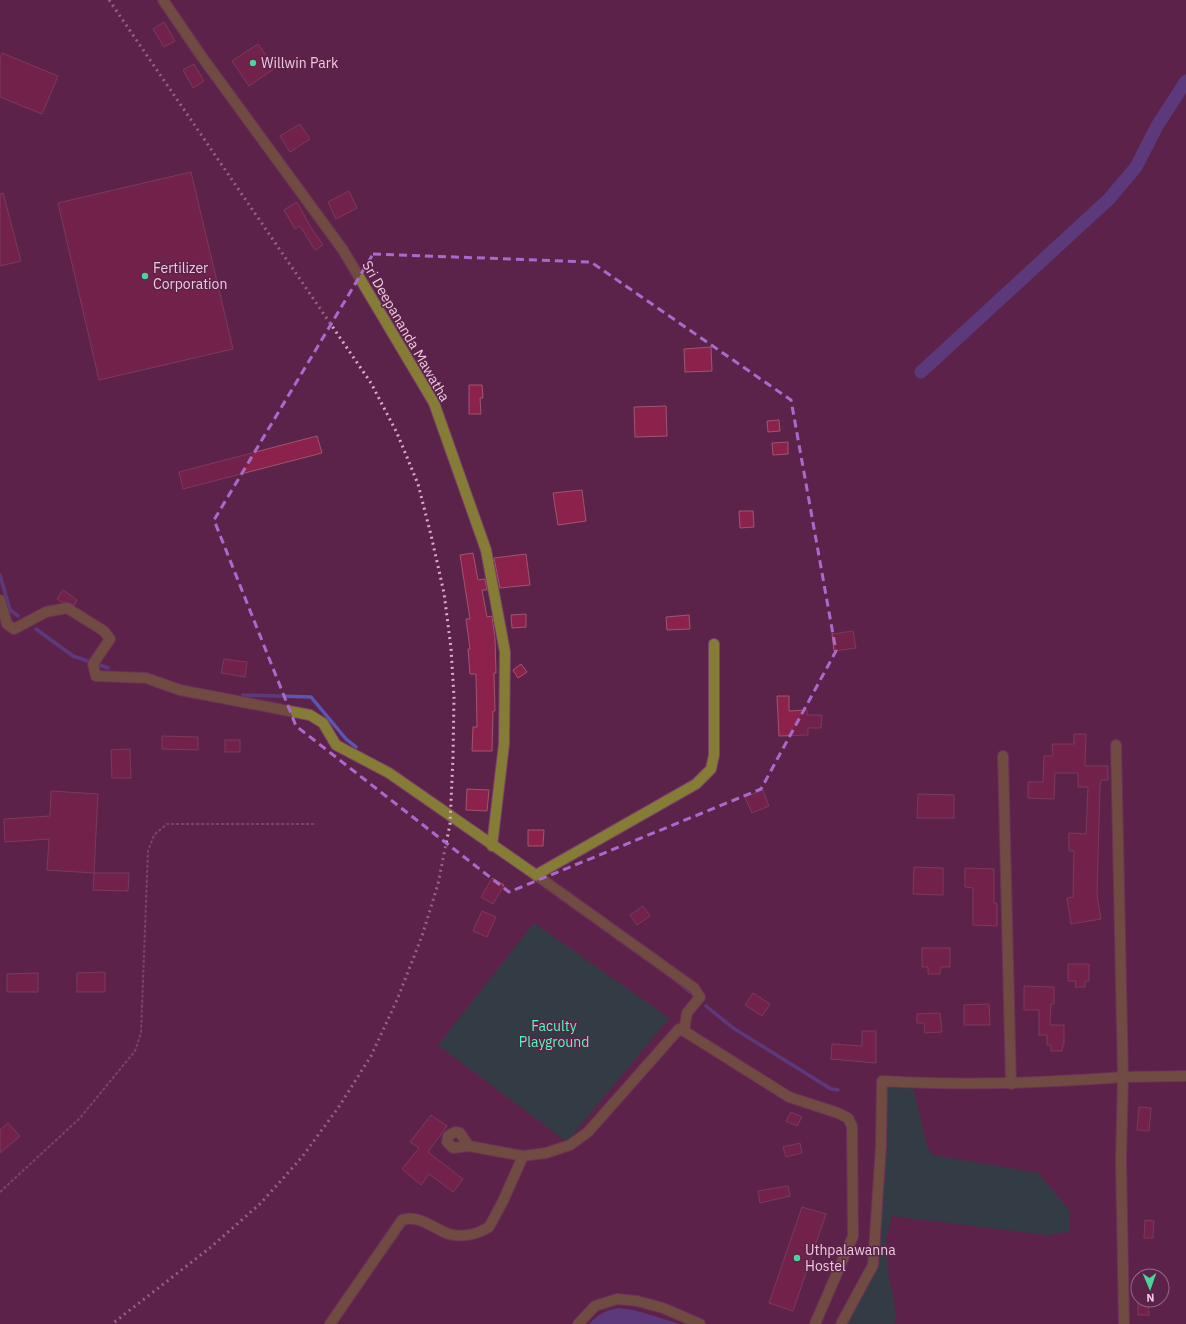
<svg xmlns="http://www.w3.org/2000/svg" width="1186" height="1324" font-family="'IBM Plex Sans',sans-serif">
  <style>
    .green { fill: #005b3c }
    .water { fill: #5a56b4 }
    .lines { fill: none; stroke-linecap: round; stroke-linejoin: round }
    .stream { stroke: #5a56b4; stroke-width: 3.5 }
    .canal { stroke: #5a56b4; stroke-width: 13 }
    .building { fill: #8c224b; stroke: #9e566c }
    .minor-casing { stroke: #794468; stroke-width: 12 }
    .path { stroke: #9c6d8c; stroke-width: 2; stroke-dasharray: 3 2; stroke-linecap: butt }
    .minor { stroke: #857c36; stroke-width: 10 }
    .rail { stroke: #d5aec6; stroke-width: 3; stroke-dasharray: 2 4; stroke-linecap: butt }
    .marked { fill: none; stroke: #a96bcb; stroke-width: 3; stroke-dasharray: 8 5; stroke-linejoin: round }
    .poi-dot { fill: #4cd39a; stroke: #5c234a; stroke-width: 1.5 }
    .labels { text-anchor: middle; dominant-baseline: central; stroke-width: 3; stroke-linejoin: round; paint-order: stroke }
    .poi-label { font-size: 14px; fill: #edc9de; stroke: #5c234a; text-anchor: start }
    .street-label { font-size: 14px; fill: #edc9de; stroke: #5c234a }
    .park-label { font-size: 14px; fill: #4effb7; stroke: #5c234a }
  </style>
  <rect width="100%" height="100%" fill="#5c234a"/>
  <g class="green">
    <polygon points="534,923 669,1018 567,1142 438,1045"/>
    <polygon points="882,1081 912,1083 927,1145 932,1155 1038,1173 1069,1209 1070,1232 1047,1235 892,1216 886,1238 889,1280 892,1289 896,1317 894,1324 842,1324 873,1265"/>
  </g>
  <path class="water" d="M618,1308L634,1310L680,1324H589C599,1314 604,1311 618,1308Z"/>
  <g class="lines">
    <g class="stream">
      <polyline points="0,575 10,610 18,616"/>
      <polyline points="36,629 73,656 108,668"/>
      <polyline points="243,695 311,697 346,739 356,747"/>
      <polyline points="678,982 690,992"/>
      <polyline points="706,1006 733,1028 831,1089 838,1090"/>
    </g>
    <polyline class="canal" points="921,372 1109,199 1136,167 1157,126 1186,81"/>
  </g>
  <g class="building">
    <polygon points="164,22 175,41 164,47 153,29"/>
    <polygon points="258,44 275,68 249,86 232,61"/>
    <polygon points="2,53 58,76 42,114 0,97 0,58"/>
    <polygon points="194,64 204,81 193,88 183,70"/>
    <polygon points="300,124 310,139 290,152 280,136"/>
    <polygon points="191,172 233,349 99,380 58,203"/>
    <polygon points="349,191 357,208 336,219 328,202"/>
    <polygon points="3,193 21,261 0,266 0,194"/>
    <polygon points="297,202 311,228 323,245 315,250 300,226 295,229 284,210"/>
    <polygon points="711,347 712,371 685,372 684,349"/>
    <polygon points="469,385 482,385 483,398 480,398 481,414 469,414"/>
    <polygon points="666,406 667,436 635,437 634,407"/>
    <polygon points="779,420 780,431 768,432 767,421"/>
    <polygon points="317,436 322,453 183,489 179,472"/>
    <polygon points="788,442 788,454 773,455 772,443"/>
    <polygon points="582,490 586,521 558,525 553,493"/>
    <polygon points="739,511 753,511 754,527 740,528"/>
    <polygon points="473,553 478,580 485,579 487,590 482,590 487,617 492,616 495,639 496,673 494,673 495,711 493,711 492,751 472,751 473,727 477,727 476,674 470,674 468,649 470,649 466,619 470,619 460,555"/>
    <polygon points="526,554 530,585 500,588 494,558"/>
    <polygon points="63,590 77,600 74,605 66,602 61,602 57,599"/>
    <polygon points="526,614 526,627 512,628 511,615"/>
    <polygon points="689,615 690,629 667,630 666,617"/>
    <polygon points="853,631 856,648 834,651 832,634"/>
    <polygon points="224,659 247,662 245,677 221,673"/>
    <polygon points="521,664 527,672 518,678 513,670"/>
    <polygon points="777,696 789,696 789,711 807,710 807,715 822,715 821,728 808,728 808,735 779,736"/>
    <polygon points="1074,734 1086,734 1085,766 1108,766 1108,780 1101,780 1100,787 1097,895 1101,919 1071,924 1067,898 1073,897 1074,851 1069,851 1069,833 1086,834 1088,787 1078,787 1078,773 1055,773 1054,799 1028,798 1028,782 1043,782 1044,756 1053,756 1052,744 1074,744"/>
    <polygon points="162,736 198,737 198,750 162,749"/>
    <rect x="225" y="740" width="15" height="12"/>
    <polygon points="130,749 131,778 112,778 111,750"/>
    <polygon points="467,789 489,790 487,811 466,810"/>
    <polygon points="763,790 769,806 752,813 745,797"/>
    <polygon points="51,791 98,794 94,873 47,870 49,839 5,842 4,819 50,816"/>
    <polygon points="918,794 954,795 954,818 917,818"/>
    <polygon points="528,830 544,830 543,846 528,846"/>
    <polygon points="914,867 943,868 943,895 913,894"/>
    <polygon points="965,868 994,869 994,903 997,903 997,926 973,925 973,888 965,887"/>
    <polygon points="94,873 129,873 128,891 93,890"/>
    <polygon points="492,878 504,885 493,904 481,897"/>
    <polygon points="643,906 650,916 637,925 630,915"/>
    <polygon points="482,911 496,917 487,937 473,931"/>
    <polygon points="922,948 950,948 950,967 941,967 940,974 928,974 928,967 922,967"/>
    <polygon points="1068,964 1089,964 1089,981 1085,981 1085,987 1075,987 1076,981 1068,981"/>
    <polygon points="105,972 105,992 77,992 77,973"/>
    <polygon points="38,973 38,992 7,992 7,974"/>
    <polygon points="1024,986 1054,987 1054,1004 1051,1004 1050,1025 1064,1025 1064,1045 1063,1045 1062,1051 1051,1051 1051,1045 1047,1045 1047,1035 1039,1035 1039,1010 1024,1010"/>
    <polygon points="753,993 770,1004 762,1016 745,1005"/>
    <polygon points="989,1004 990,1025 964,1025 964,1005"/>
    <polygon points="940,1013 942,1032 925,1033 924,1023 917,1023 917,1014"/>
    <polygon points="862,1031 876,1031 876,1063 831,1059 832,1044 862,1046"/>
    <polygon points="1139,1107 1151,1108 1149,1131 1137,1130"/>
    <polygon points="791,1112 802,1117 797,1126 786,1121"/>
    <polygon points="431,1115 447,1126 428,1152 463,1179 453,1192 429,1174 421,1185 402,1169 419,1148 410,1142"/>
    <polygon points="8,1123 20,1136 0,1153 0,1130"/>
    <polygon points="800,1143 802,1153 786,1157 783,1147"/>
    <polygon points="788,1186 790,1196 760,1203 758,1191"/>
    <polygon points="802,1207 826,1214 793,1311 769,1303"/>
    <polygon points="1145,1220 1154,1221 1153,1238 1144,1238"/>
    <polygon points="1138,1300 1148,1300 1149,1315 1138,1315"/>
  </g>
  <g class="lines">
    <g class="minor-casing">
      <g id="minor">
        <polyline points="163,0 202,57 343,250 434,403 486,550 505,652 504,744 492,846"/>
        <polyline points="0,600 7,624 14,629 46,612 67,608 104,631 110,639 93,664 96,676 146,678 180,690 310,715 323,723 336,745 389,773 536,875 694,988 700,997 687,1013 684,1031"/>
        <polyline points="1003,756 1011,1084"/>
        <polyline points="536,875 696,784 711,769 714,755 714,644"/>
        <polyline points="469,1146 460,1133 455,1132 448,1136 447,1142 453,1148 469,1146 523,1156 546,1153 570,1145 588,1132 679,1029 684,1031 789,1097 838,1113 848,1118 852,1126 853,1236 815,1324"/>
        <path d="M330,1324L402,1220C419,1214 434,1229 449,1234C462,1238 478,1234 489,1227L503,1201L523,1156"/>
        <polyline points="578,1324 595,1306 617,1299 637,1301 663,1308 700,1324"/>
        <path d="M841,1324L873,1265L881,1146L882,1081C962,1086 1043,1083 1123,1077L1116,745"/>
        <polyline points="1124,1324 1121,1160 1123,1077 1186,1076"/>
      </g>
    </g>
    <polyline class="path" points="0,1192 80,1118 135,1051 141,1033 148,851 154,835 167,824 314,824"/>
    <use href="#minor" class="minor"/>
    <polyline class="rail" points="109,0 371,383 397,433 418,484 431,535 444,593 451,648 454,697 453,757 450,824 438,884 422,936 397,1000 371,1056 338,1108 302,1157 261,1203 211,1247 112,1324"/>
  </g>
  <path d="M0 0H1186V1324H0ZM373,254L591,262L791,400L836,651L761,789L509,892L296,726L214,520Z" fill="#5c234a" fill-opacity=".55" fill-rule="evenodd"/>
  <path class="marked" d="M373,254L591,262L791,400L836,651L761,789L509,892L296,726L214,520Z"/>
  <g class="poi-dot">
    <circle cx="253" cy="63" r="4"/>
    <circle cx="145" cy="276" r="4"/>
    <circle cx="797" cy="1258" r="4"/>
  </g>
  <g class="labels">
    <g class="poi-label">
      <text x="261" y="63">Willwin Park</text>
      <text x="153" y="268">Fertilizer<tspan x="153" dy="16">Corporation</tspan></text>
      <text x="805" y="1250">Uthpalawanna<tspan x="805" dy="16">Hostel</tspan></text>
    </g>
    <g class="street-label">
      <text transform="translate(406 331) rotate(60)">Sri Deepananda Mawatha</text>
    </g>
    <g class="park-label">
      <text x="554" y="1026">Faculty<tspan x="554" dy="16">Playground</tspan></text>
    </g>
  </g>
  <g transform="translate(1150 1288) rotate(178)"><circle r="19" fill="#5c234a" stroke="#966585"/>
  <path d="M0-3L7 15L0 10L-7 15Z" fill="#4cd39a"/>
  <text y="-6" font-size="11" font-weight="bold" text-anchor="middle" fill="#edc9de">N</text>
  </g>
</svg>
